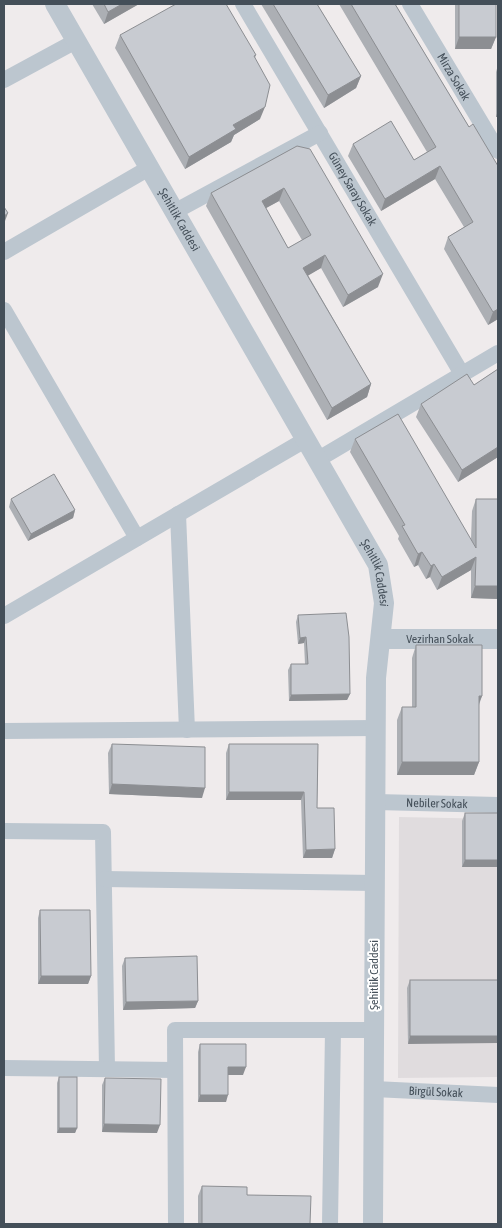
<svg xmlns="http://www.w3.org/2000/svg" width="502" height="1228" font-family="'Asap Condensed',sans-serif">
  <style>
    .education { fill: #e0dcde }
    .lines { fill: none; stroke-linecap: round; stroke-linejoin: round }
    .minor { stroke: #bcc6cf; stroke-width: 16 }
    .tertiary { stroke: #bcc6cf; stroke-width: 20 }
    .wall { fill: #acafb4; fill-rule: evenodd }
    .shaded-wall { fill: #8c8e92 }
    .building { fill: #c8cbd1; stroke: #8c8e92; fill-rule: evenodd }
    .labels { text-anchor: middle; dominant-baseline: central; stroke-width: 4; stroke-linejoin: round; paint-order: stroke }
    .street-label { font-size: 12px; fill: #444f59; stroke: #fff }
  </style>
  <rect width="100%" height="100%" fill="#efebec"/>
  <polygon class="education" points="399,817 498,819 498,1077 398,1078"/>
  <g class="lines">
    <g class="minor">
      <path id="s1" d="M243,4L462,374"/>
      <path id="s2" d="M410,4L498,151"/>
      <polyline points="4,80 76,41"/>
      <polyline points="174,212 320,133"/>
      <polyline points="4,252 149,168"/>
      <polyline points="4,310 137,538"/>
      <polyline points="317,460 498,353"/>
      <polyline points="178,514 187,730"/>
      <polyline points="4,616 305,440"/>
      <polyline points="4,731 376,728"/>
      <path id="s3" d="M376,802L498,805"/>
      <polyline points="4,831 103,832 107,1069"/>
      <polyline points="104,879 375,883"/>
      <polyline points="4,1068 175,1070"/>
      <path id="s4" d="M374,1089L498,1095"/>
      <polyline points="176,1224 175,1030 374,1030"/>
      <polyline points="330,1224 333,1030"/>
    </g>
    <g class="tertiary">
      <path id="s5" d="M55,4L378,565L384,603L376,678L373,1224"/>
      <path id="s6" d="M381,639H498"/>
    </g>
  </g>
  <g class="wall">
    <polygon points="92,4 139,4 104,24"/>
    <polygon points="261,4 317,4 361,76 356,88 324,108"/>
    <polygon points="339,4 395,4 469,127 498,319 488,325 444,249 448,237 464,227 435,179 381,211 348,156 353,144 414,160 427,152"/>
    <polygon points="455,4 496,4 496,37 491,49 455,49"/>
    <polygon points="120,35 256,55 255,58 260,119 234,135 231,142 185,169 115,48"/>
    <polygon points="498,65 498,117 496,117 496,72"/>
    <path d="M297,146L378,287L343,307L321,268L308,275L371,384L367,397L327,420L206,206L211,193ZM279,201L302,240L288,248L266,208Z"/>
    <polygon points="498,369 498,457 458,482 416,417 421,404 474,385"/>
    <polygon points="355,439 471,540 472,511 476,499 498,599 471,598 471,570 437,590 430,577 426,579 418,565 414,567 398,539 399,536 350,452"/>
    <polygon points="11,499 75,510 73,518 28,541 9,507"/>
    <polygon points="298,615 350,694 347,700 289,701 288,670 291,664 305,664 304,643 298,644 296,622"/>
    <polygon points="416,645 482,696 479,705 479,762 474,775 397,775 397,720 402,707 412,707 412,658"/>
    <polygon points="112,744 202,798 109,794 108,753"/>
    <polygon points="229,744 318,744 317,808 335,849 332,858 303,858 301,800 226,800 226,753"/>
    <polygon points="465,813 498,813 498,867 462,867 462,821"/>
    <polygon points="40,910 91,976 88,984 38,984 38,918"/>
    <polygon points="125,958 198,1001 195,1008 123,1010 122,966"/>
    <polygon points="410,980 498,980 408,1044 407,988"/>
    <polygon points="200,1044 243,1075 228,1075 226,1102 198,1102 198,1052"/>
    <polygon points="59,1077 77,1128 75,1133 57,1133 57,1083"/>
    <polygon points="105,1078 157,1133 102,1132 102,1085"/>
    <polygon points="202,1186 247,1195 310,1224 198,1224 198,1196"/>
  </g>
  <g class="shaded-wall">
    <polygon points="122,4 139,4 104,24 108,12"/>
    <polygon points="459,37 496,37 491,49 455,49"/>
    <polygon points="361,76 356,88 324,108 328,95"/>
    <polygon points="265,107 260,119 234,135 231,142 185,169 189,157 233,125"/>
    <polygon points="498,110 498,117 496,117"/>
    <polygon points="440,166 435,179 381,211 385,199"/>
    <polygon points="284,188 279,201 257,213 262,201"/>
    <polygon points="8,213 5,221 4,222 4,216"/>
    <polygon points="325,255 321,268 299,281 303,268"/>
    <polygon points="383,274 378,287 343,307 348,295"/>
    <polygon points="498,309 498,319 488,325 493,312"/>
    <polygon points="371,384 367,397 327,420 332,408"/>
    <polygon points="498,447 498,457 458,482 462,470"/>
    <polygon points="75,510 73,518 28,541 31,534"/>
    <polygon points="422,552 418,565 414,567 418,554"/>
    <polygon points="476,557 471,570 437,590 442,577"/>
    <polygon points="434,564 430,577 426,579 431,566"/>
    <polygon points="475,586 498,586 498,599 471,598"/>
    <polygon points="306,637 304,643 298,644 300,638"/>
    <polygon points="350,694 347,700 289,701 291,695"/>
    <polygon points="479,696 482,696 477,708"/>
    <polygon points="402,762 479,762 474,775 397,775"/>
    <polygon points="112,784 205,788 202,798 109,794"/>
    <polygon points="229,792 304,792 301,800 226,800"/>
    <polygon points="335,849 332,858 303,858 306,850"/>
    <polygon points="465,860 498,860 498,867 462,867"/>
    <polygon points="41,976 91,976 88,984 38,984"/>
    <polygon points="198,1001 195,1008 123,1010 126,1002"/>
    <polygon points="410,1036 498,1036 498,1043 408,1044"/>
    <polygon points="228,1067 246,1067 243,1075 226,1075"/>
    <polygon points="200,1095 228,1095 226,1102 198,1102"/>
    <polygon points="104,1124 160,1125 157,1133 102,1132"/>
    <polygon points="59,1128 77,1128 75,1133 57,1133"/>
  </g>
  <g class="building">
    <polygon points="104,4 122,4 108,12"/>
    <polygon points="176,4 226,4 256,55 254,56 270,85 265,107 233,125 236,129 189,157 120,35"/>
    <polygon points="273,4 317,4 361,76 328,95"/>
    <polygon points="351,4 395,4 469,127 473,124 498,166 498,309 493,312 448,237 473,222 440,166 385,199 353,144 391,121 414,160 436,147"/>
    <rect x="459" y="4" width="37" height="33"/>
    <path d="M297,146L310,149L383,274L348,295L325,255L303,268L371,384L332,408L211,193ZM284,188L311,235L288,248L262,201Z"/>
    <polygon points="4,207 8,213 4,216"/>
    <polygon points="498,369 498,447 462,470 421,404 467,374 474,385"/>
    <polygon points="398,414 476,548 476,499 498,499 498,586 475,586 476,557 442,577 434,564 431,566 422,552 418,554 402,526 405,525 355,439"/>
    <polygon points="54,474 75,510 31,534 11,499"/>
    <polygon points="346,613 349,637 350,694 291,695 291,664 308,664 306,637 300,638 298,615"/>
    <polygon points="416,645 482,645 482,696 479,696 479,762 402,762 402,707 416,707"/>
    <polygon points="112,744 205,747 205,788 112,784"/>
    <polygon points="229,744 318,744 317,808 334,808 335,849 306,850 304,792 229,792"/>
    <rect x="465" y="813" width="33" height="47"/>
    <polygon points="40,910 90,910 91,976 41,976"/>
    <polygon points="197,956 198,1001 126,1002 125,958"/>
    <rect x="410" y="980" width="88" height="56"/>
    <polygon points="200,1044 246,1044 246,1067 228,1067 228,1095 200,1095"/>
    <rect x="59" y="1077" width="18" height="51"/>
    <polygon points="105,1078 161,1079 160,1125 104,1124"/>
    <polygon points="202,1186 247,1187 247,1195 311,1196 310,1224 202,1224"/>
  </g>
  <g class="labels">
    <g class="street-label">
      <text stroke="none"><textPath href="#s2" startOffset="85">Mirza Sokak</textPath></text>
      <text stroke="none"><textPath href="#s1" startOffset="215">Güney Saray Sokak</textPath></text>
      <text stroke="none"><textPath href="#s5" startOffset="249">Şehitlik Caddesi</textPath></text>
      <text stroke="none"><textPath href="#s5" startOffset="654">Şehitlik Caddesi</textPath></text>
      <text stroke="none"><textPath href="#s6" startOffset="59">Vezirhan Sokak</textPath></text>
      <text stroke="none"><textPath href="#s3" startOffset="61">Nebiler Sokak</textPath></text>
      <text transform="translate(374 975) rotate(-90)">Şehitlik Caddesi</text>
      <text stroke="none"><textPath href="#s4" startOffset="62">Birgül Sokak</textPath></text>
    </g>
  </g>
  <rect width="502" height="1228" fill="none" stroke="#444f59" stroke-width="10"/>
</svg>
